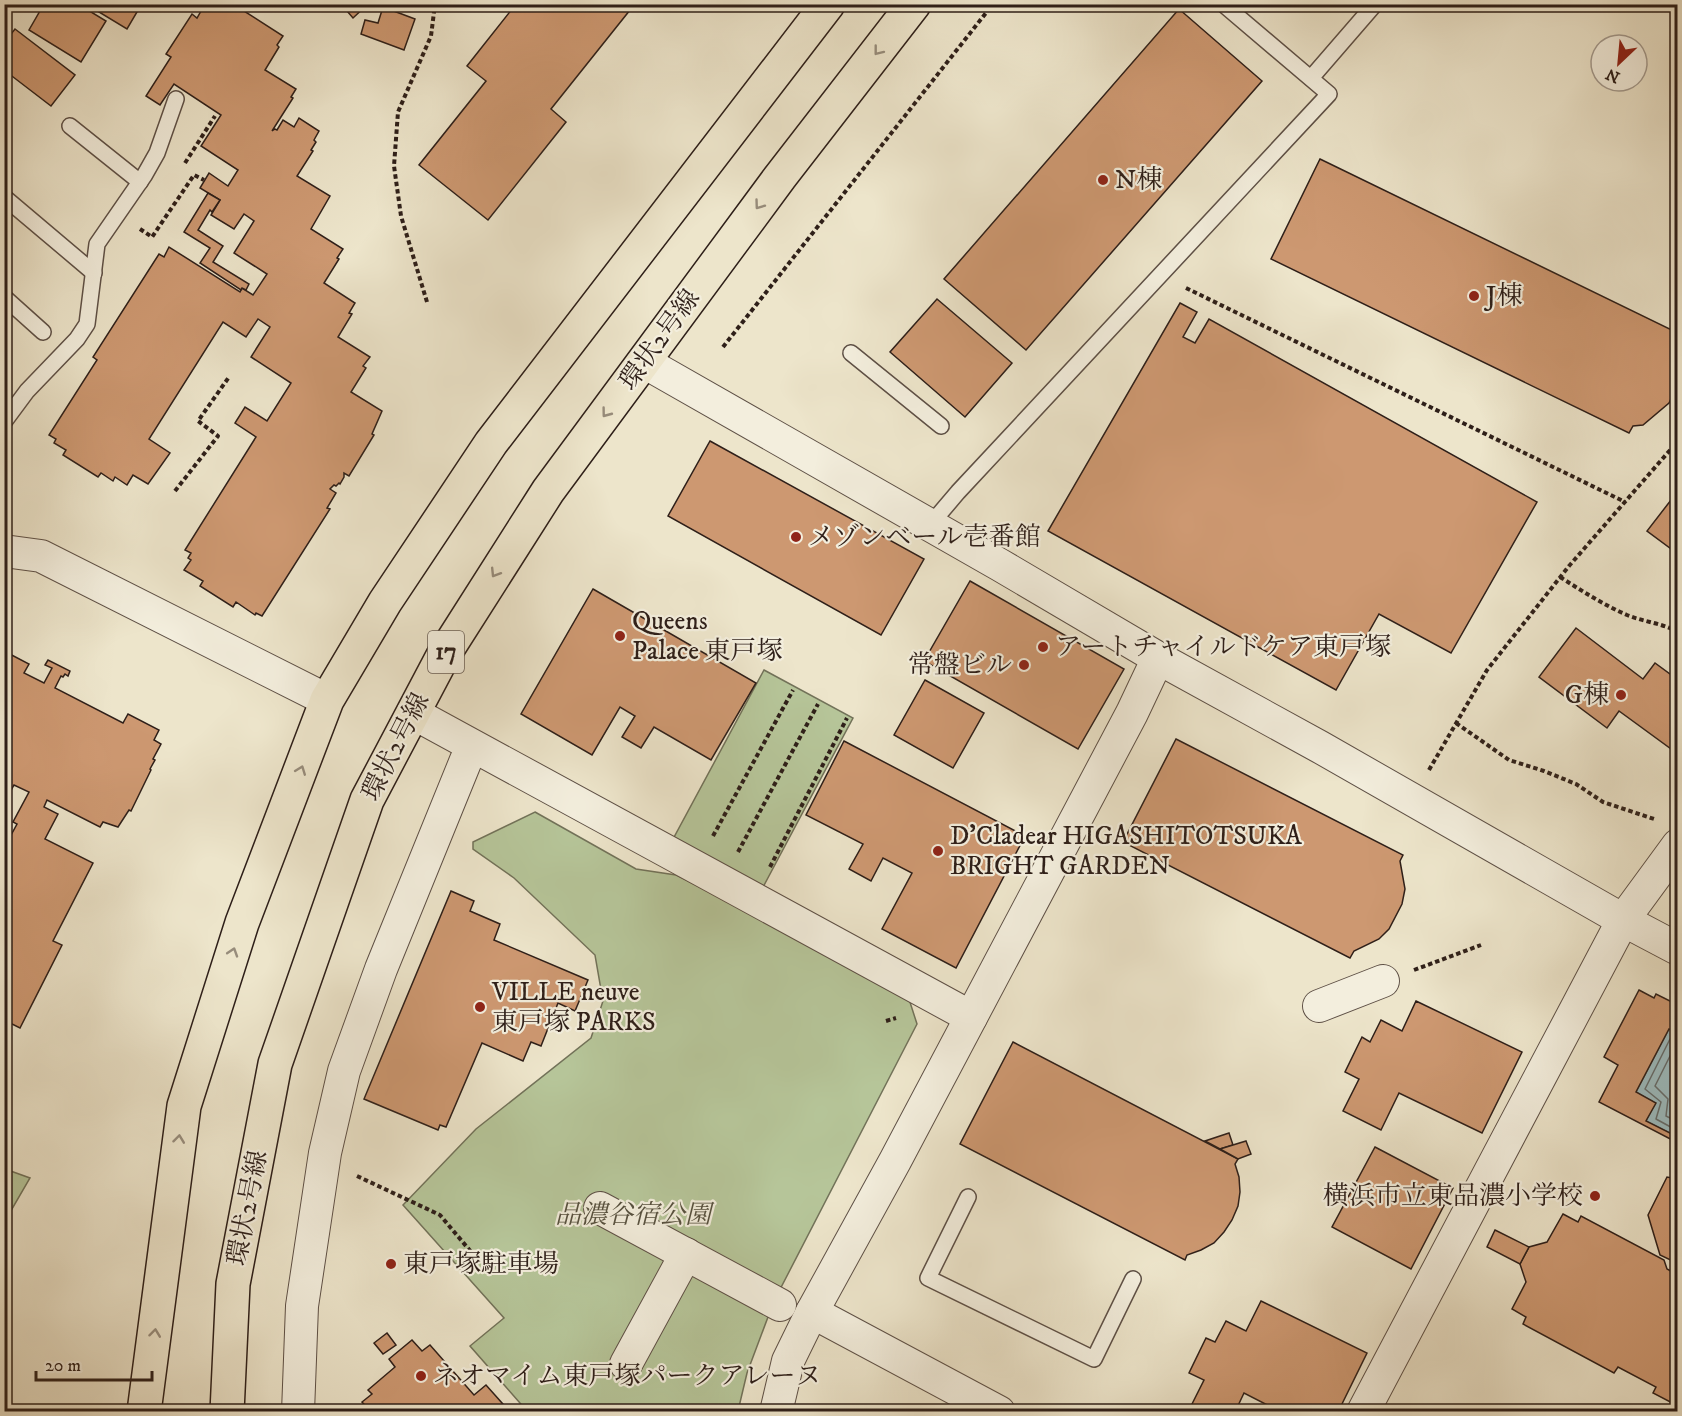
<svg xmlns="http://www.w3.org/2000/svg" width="1682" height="1416" font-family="'IM FELL DW Pica','Noto Serif JP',serif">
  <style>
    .green { fill: #b6c599; stroke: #727259; stroke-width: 1.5 }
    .water { fill: #9dbdc1; stroke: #717e7e; stroke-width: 1.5 }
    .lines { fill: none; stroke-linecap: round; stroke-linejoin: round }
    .shore { stroke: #666e6d; stroke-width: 1.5 }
    .building { fill: #cd9871; stroke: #2e1f19; stroke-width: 1.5 }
    .lane-casing { stroke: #5e5046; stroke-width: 18 }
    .street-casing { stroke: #5e5046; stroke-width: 34 }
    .primary-casing { stroke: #2e1f19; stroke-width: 36 }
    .path { stroke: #2e1f19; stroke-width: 4; stroke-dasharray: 4.5 3; stroke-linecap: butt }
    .lane { stroke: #f3eedd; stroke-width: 15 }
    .street { stroke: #f3eedd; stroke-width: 32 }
    .primary { stroke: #ede5cb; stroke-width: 33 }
    .oneway { stroke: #978c7b }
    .poi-dot { fill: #8f2418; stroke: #f3eedd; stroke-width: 2 }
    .labels { text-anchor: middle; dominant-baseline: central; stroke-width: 4.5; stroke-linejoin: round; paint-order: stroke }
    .shield { fill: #f3eedd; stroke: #695d54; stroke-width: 1.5 }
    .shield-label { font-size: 24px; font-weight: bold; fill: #2e1f19 }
    .poi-label { font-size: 26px; fill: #2e1f19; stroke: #f3eedd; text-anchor: start }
    .street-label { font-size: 26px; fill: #2e1f19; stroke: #f3eedd }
    .park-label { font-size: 26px; font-style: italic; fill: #57513f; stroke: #f3eedd }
  </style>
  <rect width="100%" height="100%" fill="#ede5cb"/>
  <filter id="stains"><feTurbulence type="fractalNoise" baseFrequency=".00333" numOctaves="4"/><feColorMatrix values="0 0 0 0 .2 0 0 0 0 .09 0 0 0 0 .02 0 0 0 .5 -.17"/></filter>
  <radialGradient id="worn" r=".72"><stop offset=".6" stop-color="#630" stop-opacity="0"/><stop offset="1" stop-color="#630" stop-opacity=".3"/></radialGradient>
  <g class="green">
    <polygon points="764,670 853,718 762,889 672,841"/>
    <polygon points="535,812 636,869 676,875 910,992 908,996 917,1024 774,1301 747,1373 738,1411 527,1411 470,1346 504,1318 403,1205 476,1129 591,1038 603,1001 595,955 514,878 473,849 473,842"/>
    <polygon points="5,1169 30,1178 5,1221 4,1169"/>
  </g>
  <polygon class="water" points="1669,1029 1677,1033 1677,1137 1646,1121 1655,1103 1636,1092"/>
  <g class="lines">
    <g class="shore">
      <polyline points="1678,1038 1670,1039 1645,1089 1661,1102 1656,1119 1678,1131"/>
      <polyline points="1678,1046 1674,1048 1655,1086 1668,1099 1666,1116 1678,1122"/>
    </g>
  </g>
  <g class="building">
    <polygon points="44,4 78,4 106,21 81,62 29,30"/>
    <polygon points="97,4 125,4 137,12 127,29 94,9"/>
    <polygon points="205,4 233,4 283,36 277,45 279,47 265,70 296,89 291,97 293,98 272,131 275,129 277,130 283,120 294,127 299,118 319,131 314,140 316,142 311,150 313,151 297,176 330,196 311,229 343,249 337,258 339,259 324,283 355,303 349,313 352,314 338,337 370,357 363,366 366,368 351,392 382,411 372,434 374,435 349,476 344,473 344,477 340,484 339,483 336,486 334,485 330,489 336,493 327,508 330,509 262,616 256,613 255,615 236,602 233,607 200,586 203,581 184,570 191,560 188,558 191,553 185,550 256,437 235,423 245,407 267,421 291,383 251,357 270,327 258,319 246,337 223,322 149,439 170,453 148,484 133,475 127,485 115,477 113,481 101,473 98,477 63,455 66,450 54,443 56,439 49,435 97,360 93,357 159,254 164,257 169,247 240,292 242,288 253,295 267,274 234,253 254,221 244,214 234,229 211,215 220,200 200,188 209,173 228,186 238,170 201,146 221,115 174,84 160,105 146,96 171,57 166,54 192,14 197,18"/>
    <polygon points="341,4 368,4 353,18"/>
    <polygon points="516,4 623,4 630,10 551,109 566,122 488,220 419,165 486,81 467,66"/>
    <polygon points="383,7 415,19 404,50 361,34 365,20 378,23"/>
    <polygon points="1179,9 1262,81 1026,350 944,279"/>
    <polygon points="15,29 75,75 51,106 4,70 4,43"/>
    <polygon points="1320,159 1678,333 1674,341 1678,354 1678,384 1669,403 1643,425 1633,426 1629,433 1271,259"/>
    <polygon points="208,193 220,200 212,212 210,210 198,230 223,246 213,262 249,284 246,290 242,288 241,290 200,263 210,248 184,232"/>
    <polygon points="937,299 1012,363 965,417 890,352"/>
    <polygon points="1180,303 1197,312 1183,337 1195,343 1209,319 1537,502 1451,653 1379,614 1336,690 1048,531"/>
    <polygon points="710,441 924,559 881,635 668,516"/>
    <polygon points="1678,491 1678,554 1647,531"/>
    <polygon points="970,581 1124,669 1078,749 924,661"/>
    <polygon points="593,589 756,683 711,760 654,727 641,748 622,737 635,716 620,707 592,755 521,714"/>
    <polygon points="1576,628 1643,679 1655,663 1678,680 1678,754 1619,711 1607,728 1539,677"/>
    <polygon points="4,651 29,664 24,673 44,683 52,668 45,665 48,660 70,671 68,676 65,674 63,677 61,676 55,688 123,723 128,714 159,730 154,740 161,744 153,759 155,760 150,769 151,770 131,811 129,810 118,827 103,822 100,827 47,800 44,807 58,814 45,839 93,863 53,941 62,945 20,1028 4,1020 4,848 17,824 13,822 29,792 14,785 4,803"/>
    <polygon points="925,680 984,713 953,768 894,735"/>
    <polygon points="1176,739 1403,855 1400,861 1405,889 1402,904 1389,929 1379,939 1354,951 1350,958 1123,842"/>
    <polygon points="844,741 1025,836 956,968 882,929 912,873 883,858 871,881 849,869 863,844 806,815"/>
    <polygon points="451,891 474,901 470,911 500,924 494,940 588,980 575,1011 558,1003 541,1046 531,1042 523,1061 482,1043 446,1127 440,1125 438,1130 364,1099"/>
    <polygon points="1639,990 1654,998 1656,994 1678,1005 1678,1033 1669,1029 1636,1092 1656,1103 1646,1121 1678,1137 1678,1143 1599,1102 1618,1065 1604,1057"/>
    <polygon points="1416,1001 1522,1052 1482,1133 1399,1093 1381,1130 1343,1111 1359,1079 1345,1072 1362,1037 1370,1042 1381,1020 1402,1031"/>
    <polygon points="1013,1042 1238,1159 1235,1164 1239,1177 1240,1192 1238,1206 1232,1220 1224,1232 1214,1243 1201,1250 1187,1255 1185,1260 960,1144"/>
    <polygon points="1229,1133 1233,1145 1220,1149 1205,1141"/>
    <polygon points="1246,1141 1251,1154 1238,1159 1220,1149"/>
    <polygon points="1375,1147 1453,1188 1411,1269 1332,1227"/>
    <polygon points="1678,1176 1678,1275 1670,1271 1675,1262 1660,1255 1648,1215 1667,1177 1672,1178"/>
    <polygon points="1563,1214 1578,1222 1581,1216 1664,1260 1667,1269 1678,1275 1678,1406 1653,1393 1656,1387 1618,1367 1614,1373 1523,1324 1526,1317 1512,1309 1526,1282 1520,1264 1529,1247 1547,1242"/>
    <polygon points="1495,1230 1529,1247 1520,1264 1487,1247"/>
    <polygon points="1261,1301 1367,1353 1338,1412 1281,1412 1244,1393 1235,1412 1188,1412 1204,1380 1189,1373 1206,1338 1215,1342 1226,1321 1246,1331"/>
    <polygon points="387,1333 396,1345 383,1354 374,1343"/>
    <polygon points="412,1340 422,1351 430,1345 474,1395 486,1385 510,1412 371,1412 362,1402 372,1394 368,1390 395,1367 389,1359"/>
  </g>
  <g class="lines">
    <g class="lane-casing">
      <g id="lane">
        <polyline points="1311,78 1375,4"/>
        <polyline points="70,126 140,182"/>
        <polyline points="4,197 94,273"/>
        <polyline points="4,297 43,332"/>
        <polyline points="851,353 941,426"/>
        <polyline points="4,422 27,391 77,339 87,324 97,244 144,176 157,153 176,99"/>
        <polyline points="930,525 958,492 1329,94 1223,4"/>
        <polyline points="968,1197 928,1278 1094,1359 1133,1279"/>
      </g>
    </g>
    <g class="street-casing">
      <g id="street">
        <polyline points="644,362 1000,565 1158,658 1320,747 1623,920 1678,949"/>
        <polyline points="4,551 41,556 327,700"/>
        <polyline points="413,713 971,1017"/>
        <polyline points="1319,1006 1383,981"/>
        <polyline points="600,1208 780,1305"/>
        <polyline points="812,1312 999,1412"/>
        <polyline points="626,1364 686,1254"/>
        <polyline points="298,1412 302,1306 325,1153 344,1071 381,969 466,760"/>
        <polyline points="776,1412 788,1361 812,1312 895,1161 1132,713 1158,658"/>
        <polyline points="1363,1412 1623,920 1678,845"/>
      </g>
    </g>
    <g class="primary-casing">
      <g id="primary">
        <polyline points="144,1412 184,1106 242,923 327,700 385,602 491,443 828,4"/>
        <polyline points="227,1412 233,1284 275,1064 367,800 443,656 548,491 780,177 914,4"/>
      </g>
    </g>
    <g class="path">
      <polyline points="185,163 215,116"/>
      <polyline points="140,229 152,237 194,175 204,180"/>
      <polyline points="1186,288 1625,502"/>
      <polyline points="427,302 401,216 394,166 398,112 431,36 435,4"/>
      <polyline points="723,347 993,4"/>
      <polyline points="175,491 218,436 198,421 229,377"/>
      <path d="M1560,577C1582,591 1604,605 1627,615C1644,622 1662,623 1678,632"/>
      <polyline points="1456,723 1509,760 1544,771 1576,784 1603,802 1654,819"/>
      <polyline points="1429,770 1487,670 1569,566 1678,441"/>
      <polyline points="713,836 793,690"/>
      <polyline points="738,852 818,704"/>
      <polyline points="770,867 847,718"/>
      <polyline points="1414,970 1481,945"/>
      <polyline points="886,1021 896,1018"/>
      <polyline points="357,1176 440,1215 477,1259"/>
    </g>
    <use href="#lane" class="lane"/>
    <use href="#street" class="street"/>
    <use href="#primary" class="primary"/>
  </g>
  <defs><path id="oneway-chevron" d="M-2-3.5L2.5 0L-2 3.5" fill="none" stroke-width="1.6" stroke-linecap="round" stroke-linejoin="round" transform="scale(1.5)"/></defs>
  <g class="oneway">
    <use href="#oneway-chevron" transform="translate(878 51) rotate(128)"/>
    <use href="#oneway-chevron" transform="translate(759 205) rotate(126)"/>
    <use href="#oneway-chevron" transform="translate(606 413) rotate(127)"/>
    <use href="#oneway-chevron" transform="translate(495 573) rotate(122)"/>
    <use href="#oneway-chevron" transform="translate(301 770) rotate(-69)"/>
    <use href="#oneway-chevron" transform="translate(233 952) rotate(-72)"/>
    <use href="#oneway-chevron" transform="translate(179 1139) rotate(-83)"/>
    <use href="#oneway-chevron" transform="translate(155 1333) rotate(-83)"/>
  </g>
  <g class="poi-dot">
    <circle cx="1103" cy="180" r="6"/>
    <circle cx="1474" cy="296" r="6"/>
    <circle cx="796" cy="537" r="6"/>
    <circle cx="620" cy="636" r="6"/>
    <circle cx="1043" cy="647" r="6"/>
    <circle cx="1024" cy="665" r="6"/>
    <circle cx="1621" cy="695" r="6"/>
    <circle cx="938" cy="851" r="6"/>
    <circle cx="480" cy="1007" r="6"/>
    <circle cx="1595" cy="1196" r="6"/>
    <circle cx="391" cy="1264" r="6"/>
    <circle cx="421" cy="1376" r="6"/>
  </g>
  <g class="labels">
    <rect class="shield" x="428" y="631" width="36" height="42" rx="4.5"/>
    <g class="shield-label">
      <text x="446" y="652">17</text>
    </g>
    <g class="poi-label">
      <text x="1115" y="180">N棟</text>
      <text x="1486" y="296">J棟</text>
      <text x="808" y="537">メゾンベール壱番館</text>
      <text x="632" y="621">Queens<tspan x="632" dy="30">Palace 東戸塚</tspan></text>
      <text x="1055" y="647">アートチャイルドケア東戸塚</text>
      <text x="1012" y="665" text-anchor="end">常盤ビル</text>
      <text x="1609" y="695" text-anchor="end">G棟</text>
      <text x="950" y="836">D'Cladear HIGASHITOTSUKA<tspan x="950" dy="30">BRIGHT GARDEN</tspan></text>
      <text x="492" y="992">VILLE neuve<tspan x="492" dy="30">東戸塚 PARKS</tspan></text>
      <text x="1583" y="1196" text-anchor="end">横浜市立東品濃小学校</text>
      <text x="403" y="1264">東戸塚駐車場</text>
      <text x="433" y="1376">ネオマイム東戸塚パークアレーヌ</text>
    </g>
    <g class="street-label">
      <text transform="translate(660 340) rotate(-54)">環状2号線</text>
      <text transform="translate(396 747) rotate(-63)">環状2号線</text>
      <text transform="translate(248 1208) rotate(-79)">環状2号線</text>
    </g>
    <g class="park-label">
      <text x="633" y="1215">品濃谷宿公園</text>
    </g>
  </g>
  <rect width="1682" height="1416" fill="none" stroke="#ede5cb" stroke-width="24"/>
  <rect x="6" y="6" width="1670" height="1404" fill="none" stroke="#2e1f19" stroke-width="3"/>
  <rect x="12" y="12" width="1658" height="1392" fill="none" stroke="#2e1f19" stroke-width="1.5"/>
  <g transform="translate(1619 63) rotate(206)"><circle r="28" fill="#f3eedd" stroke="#a49b8f" stroke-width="1.5"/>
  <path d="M0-4.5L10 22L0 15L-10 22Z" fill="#8f2418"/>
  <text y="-9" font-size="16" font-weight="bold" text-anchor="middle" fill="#2e1f19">N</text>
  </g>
  <path d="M36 1371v9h116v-9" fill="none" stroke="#2e1f19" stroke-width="3"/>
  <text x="45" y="1371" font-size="18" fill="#2e1f19" stroke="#f3eedd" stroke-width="4.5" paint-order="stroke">20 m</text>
  <rect width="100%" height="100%" filter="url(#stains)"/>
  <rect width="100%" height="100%" fill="url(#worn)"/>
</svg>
